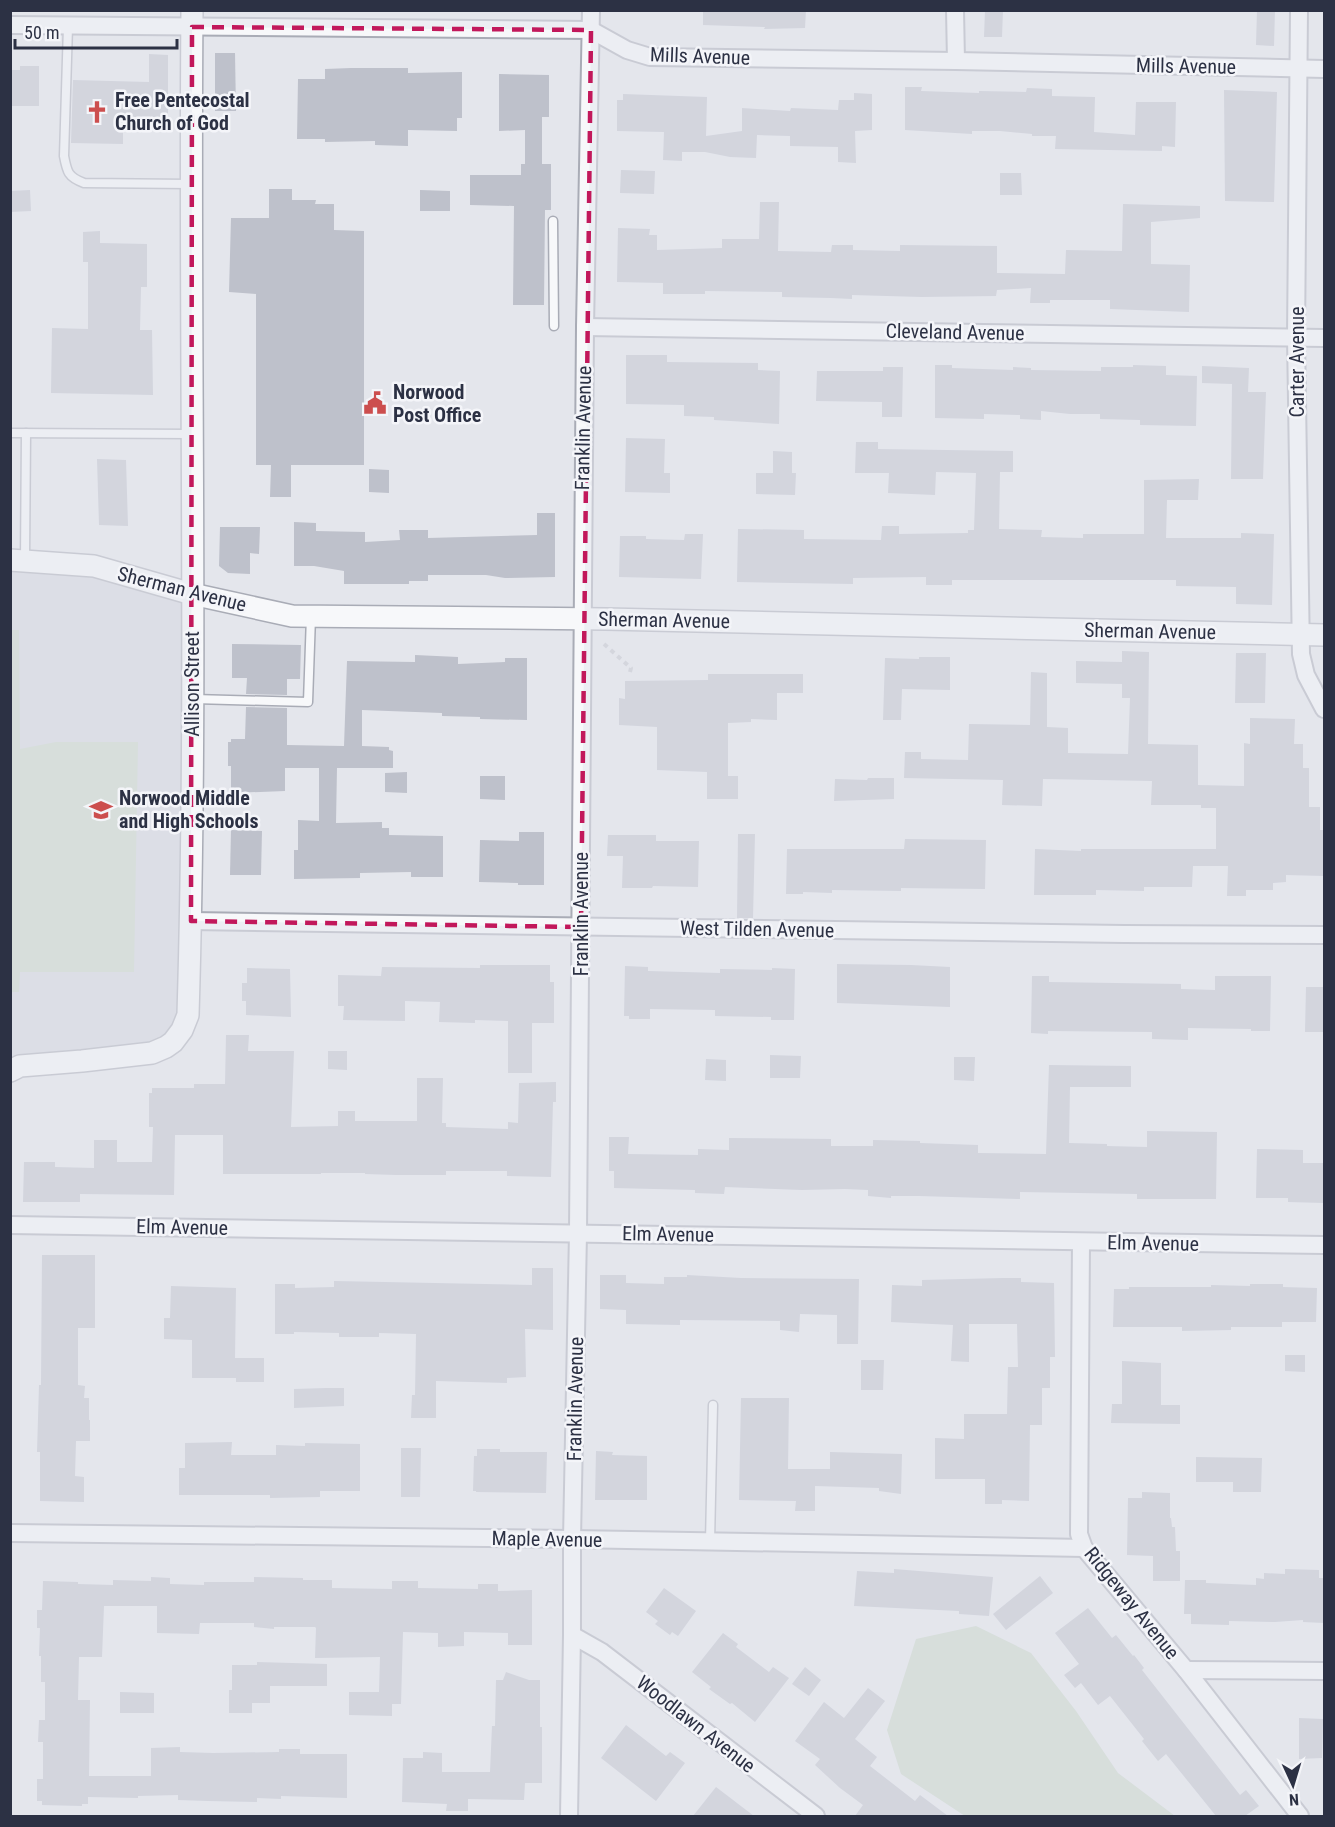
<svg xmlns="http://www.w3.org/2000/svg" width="1335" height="1827" font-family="'Roboto Condensed',sans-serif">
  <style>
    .built { fill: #d2d5de }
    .green { fill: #c7d5c5 }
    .building { fill: #bec1cb }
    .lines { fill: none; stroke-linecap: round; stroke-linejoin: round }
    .service-casing { stroke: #a9acb6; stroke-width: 11 }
    .minor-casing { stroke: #a9acb6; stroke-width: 20 }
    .tertiary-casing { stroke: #a9acb6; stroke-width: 24 }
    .path { stroke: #c2c4cb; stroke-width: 4; stroke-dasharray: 4.5 4.5; stroke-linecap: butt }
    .service { stroke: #f7f8fa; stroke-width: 8 }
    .minor { stroke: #f7f8fa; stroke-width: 16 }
    .tertiary { stroke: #f7f8fa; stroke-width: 21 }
    .marked { fill: none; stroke: #c2185b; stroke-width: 4.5; stroke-dasharray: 12 8; stroke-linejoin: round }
    .labels { text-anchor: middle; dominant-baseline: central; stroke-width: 5; stroke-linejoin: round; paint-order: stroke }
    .street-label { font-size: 20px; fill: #2c3144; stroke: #f4f5f9 }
    .poi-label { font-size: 20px; font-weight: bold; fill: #2c3144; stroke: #f4f5f9; text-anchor: start }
  </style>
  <rect width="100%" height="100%" fill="#e4e6ec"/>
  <polygon class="built" points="11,560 192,594 188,1015 173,1042 11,1071"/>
  <g class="green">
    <polygon points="11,630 19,630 20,749 56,742 138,742 134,972 20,972 19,992 11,992"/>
    <polygon points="976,1626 1031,1653 1076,1711 1118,1773 1175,1816 965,1816 901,1774 887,1730 916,1639"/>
  </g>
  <g class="building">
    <polygon points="703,10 806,10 805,28 764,29 765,27 703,25"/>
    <polygon points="985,10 1003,10 1002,37 984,37"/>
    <polygon points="1257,10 1275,10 1274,46 1256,45"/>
    <polygon points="215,53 235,53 236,111 215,111"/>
    <polygon points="149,54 168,55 168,121 123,120 123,144 71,143 73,80 149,82"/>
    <polygon points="20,66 39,66 39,106 10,106 10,70 20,70"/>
    <polygon points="351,68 408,68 408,73 462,72 462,118 457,118 457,131 408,130 408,146 375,145 375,141 325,142 325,139 297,139 298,79 325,79 325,69"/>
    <polygon points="499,74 549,75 549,117 542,117 542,164 551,164 551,210 545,210 544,305 513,305 514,206 470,205 470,175 521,175 521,164 525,164 525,130 499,131"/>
    <polygon points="905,87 922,87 921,91 979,93 979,91 1026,92 1027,88 1052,89 1052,96 1095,97 1094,132 1135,135 1136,102 1176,102 1175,147 1162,146 1162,151 1055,149 1056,136 1032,136 1032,134 1000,131 972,131 972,134 905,130"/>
    <polygon points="1224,90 1277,92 1274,202 1225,201"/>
    <polygon points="854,93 872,94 872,130 855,131 856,163 838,162 838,147 790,146 790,136 757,135 756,158 730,157 705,152 682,152 682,161 663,160 664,132 617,131 617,100 623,100 623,94 707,97 706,136 742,131 742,108 790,111 791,108 838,110 839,100 854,100"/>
    <polygon points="621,170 655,171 654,194 620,193"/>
    <polygon points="1000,173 1021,173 1022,195 1000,195"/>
    <polygon points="269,189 292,189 292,200 316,200 315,204 334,204 334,230 364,231 364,465 291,465 291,497 270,497 271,465 256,465 256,294 229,292 231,218 269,218"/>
    <polygon points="30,190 31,211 10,212 10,191"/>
    <polygon points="420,190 450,191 450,211 420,211"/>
    <polygon points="760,202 779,202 778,251 831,252 832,245 853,245 853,250 900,251 900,245 997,246 997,273 1065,274 1066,250 1122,251 1123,204 1200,206 1200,218 1151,222 1151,264 1190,265 1189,312 1110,309 1110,300 1050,300 1050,303 1030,303 1031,288 997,290 996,296 922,297 852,295 852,299 831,298 782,297 782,292 705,291 705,294 663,294 663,283 617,282 618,228 650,229 649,235 657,235 657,250 722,248 722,239 759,239"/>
    <polygon points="100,231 100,243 147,244 147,287 141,287 140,330 152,330 153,395 51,393 52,328 88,329 88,262 83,262 83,232"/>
    <polygon points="626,355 667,355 667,362 758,363 758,370 780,371 779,424 714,420 714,417 684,416 684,405 626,404"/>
    <polygon points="935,365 952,365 952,368 1013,370 1013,367 1031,368 1031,370 1101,371 1101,367 1133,367 1133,365 1166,366 1166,375 1197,376 1196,426 1140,425 1140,420 1100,419 1100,414 1070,414 1041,411 1041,420 1020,419 1020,415 984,414 984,419 935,418"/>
    <polygon points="1202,366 1249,368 1248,392 1266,392 1263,479 1231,479 1232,384 1202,383"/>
    <polygon points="883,367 903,367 902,417 882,417 882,402 816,401 817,371 883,371"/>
    <polygon points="626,438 665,439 664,473 670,473 670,493 625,492"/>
    <polygon points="856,442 878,442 878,449 1013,451 1013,472 1000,472 999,529 1042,530 1041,537 1083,538 1083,534 1144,534 1144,480 1199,479 1198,500 1167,500 1166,538 1241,538 1241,533 1274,534 1272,605 1236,604 1236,587 1176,586 1176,580 952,580 952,585 926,585 926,577 853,578 853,584 737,582 738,529 804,530 804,539 881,540 882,526 899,526 899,534 968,533 968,530 974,530 976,473 936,472 935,495 888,493 889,473 855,473"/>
    <polygon points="773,451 792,452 792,473 796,473 795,495 756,494 756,473 773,473"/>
    <polygon points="97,459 126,460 128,526 99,525"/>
    <polygon points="369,469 389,470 389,493 369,492"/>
    <polygon points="537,513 555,513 555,577 505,578 486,575 428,575 428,581 409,581 409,584 344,584 344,571 314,566 294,566 294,522 316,523 316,531 365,532 365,542 400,540 399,530 428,530 428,538 537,535"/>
    <polygon points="220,527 260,527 259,554 250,553 250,574 228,573 219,566"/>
    <polygon points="685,534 703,534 701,579 619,577 620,536 646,536 646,539 684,540"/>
    <polygon points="232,644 301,645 300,679 287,679 287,695 246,694 247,678 232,678"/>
    <polygon points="1122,651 1149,652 1148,744 1198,745 1198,785 1244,786 1244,743 1250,744 1250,718 1295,719 1294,744 1303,744 1303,768 1309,768 1309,807 1320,807 1320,830 1324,830 1324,876 1286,875 1286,882 1273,883 1273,890 1246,890 1246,896 1227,896 1228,866 1193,866 1192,887 1144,887 1144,891 1096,890 1096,895 1034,895 1035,849 1081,851 1081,849 1216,849 1216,808 1201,808 1201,805 1151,805 1152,781 1043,779 1042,806 1002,805 1003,780 904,778 905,752 921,752 921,759 968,760 969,724 1030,725 1031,672 1047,673 1047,727 1068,728 1068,753 1128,754 1130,698 1122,698 1122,684 1076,683 1076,661 1122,662"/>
    <polygon points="1236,653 1266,653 1265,703 1235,703"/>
    <polygon points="415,655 458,657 458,664 505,662 505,658 527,658 527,720 480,719 480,717 442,716 442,713 362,710 362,746 389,747 389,750 393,751 393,768 337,768 336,823 382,822 382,828 389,828 389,835 443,836 443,877 411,877 411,872 360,873 360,878 294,879 294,850 298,850 298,820 319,821 319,768 285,768 285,791 231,793 231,766 228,766 228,742 231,742 231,739 245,739 246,707 287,708 287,745 344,746 347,661 415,662"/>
    <polygon points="919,657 950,657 950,690 902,689 901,720 883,720 885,658 919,659"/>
    <polygon points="708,674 803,674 803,693 777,693 777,720 751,719 751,722 728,723 728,776 738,776 738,799 707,799 707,772 657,770 657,727 619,725 619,698 625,699 625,681 708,680"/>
    <polygon points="407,772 407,793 385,792 385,773"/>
    <polygon points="480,776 505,776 505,800 480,799"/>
    <polygon points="868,778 894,778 894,799 834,801 835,779 867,780"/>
    <polygon points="231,830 262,831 261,875 230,875"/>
    <polygon points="519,832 544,832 544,885 518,885 518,883 479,882 480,840 519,841"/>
    <polygon points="738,834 755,834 753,918 737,918"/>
    <polygon points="608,835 656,835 656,841 699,841 698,887 653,886 652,888 622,888 623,856 607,856"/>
    <polygon points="905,839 986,840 985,889 901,888 901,891 832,890 832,893 803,892 803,894 786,894 787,849 904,849"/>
    <polygon points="837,964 911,965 950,967 950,1007 837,1003"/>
    <polygon points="480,965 550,965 550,982 554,982 554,1023 532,1023 532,1073 508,1073 508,1021 475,1020 475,1023 439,1022 440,1002 405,1001 405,1021 343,1020 344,1006 338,1006 338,975 381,976 382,967 480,968"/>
    <polygon points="625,966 648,967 648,971 720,973 720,969 772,970 772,968 795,969 794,1020 771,1020 771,1017 715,1016 715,1010 650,1009 650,1019 629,1019 629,1016 624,1016"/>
    <polygon points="247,968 290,969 291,1017 246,1015 246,1001 242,1001 242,983 247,983"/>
    <polygon points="1032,976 1049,976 1049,982 1181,984 1181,989 1215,990 1215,976 1271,976 1270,1031 1251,1031 1251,1029 1188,1028 1188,1040 1152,1039 1152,1032 1048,1031 1048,1034 1031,1033"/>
    <polygon points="1306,987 1324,987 1324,1032 1305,1032"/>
    <polygon points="226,1035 249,1035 248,1051 294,1051 291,1127 338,1126 338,1111 355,1111 355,1121 417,1121 417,1078 443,1078 442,1123 446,1123 446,1127 508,1129 508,1122 518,1123 519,1083 556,1082 556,1102 553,1102 551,1177 507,1176 507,1171 446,1171 446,1175 396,1175 365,1174 365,1173 321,1173 321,1174 223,1174 223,1135 175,1135 174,1195 80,1194 80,1202 23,1202 24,1162 55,1162 55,1167 94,1168 94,1140 117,1140 117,1162 152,1162 153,1127 149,1127 149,1093 152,1093 152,1088 194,1088 194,1084 225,1084"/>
    <polygon points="328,1051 347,1051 347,1070 328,1069"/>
    <polygon points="770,1055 801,1056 800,1078 770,1078"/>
    <polygon points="954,1057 975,1057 974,1081 954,1080"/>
    <polygon points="706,1059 726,1060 726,1081 705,1080"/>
    <polygon points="1049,1065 1131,1066 1131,1087 1070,1087 1069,1143 1107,1144 1107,1146 1147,1147 1147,1131 1217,1132 1216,1199 1137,1199 1137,1194 1020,1192 1020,1199 919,1196 891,1196 891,1198 868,1196 868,1190 845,1189 802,1190 725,1187 724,1194 695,1193 695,1190 614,1188 614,1171 609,1171 609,1137 629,1137 628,1154 698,1155 698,1149 729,1150 729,1138 831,1139 831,1146 873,1146 873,1140 920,1141 920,1143 978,1145 978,1153 1046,1154"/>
    <polygon points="1257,1149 1303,1150 1303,1163 1324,1163 1324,1203 1288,1202 1288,1198 1256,1198"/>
    <polygon points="42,1255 95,1255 95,1328 78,1328 78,1385 85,1386 84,1398 89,1398 89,1420 90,1420 90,1441 76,1441 75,1476 84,1477 84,1502 40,1501 40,1452 37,1452 39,1385 41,1385"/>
    <polygon points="532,1268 553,1268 553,1330 525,1329 526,1377 507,1378 507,1383 436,1381 436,1418 411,1418 412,1395 415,1395 416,1334 379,1333 379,1337 339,1337 339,1333 294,1332 294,1334 275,1334 275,1284 295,1284 295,1288 334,1287 334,1281 532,1285"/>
    <polygon points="600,1275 626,1275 626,1283 664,1284 664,1277 687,1277 687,1275 741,1278 859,1279 858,1344 837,1344 837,1315 800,1314 799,1332 780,1330 780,1321 680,1320 680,1325 626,1324 626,1310 600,1309"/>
    <polygon points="1003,1278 1021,1278 1021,1282 1054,1283 1055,1357 1050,1357 1050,1388 1042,1388 1042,1425 1030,1425 1029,1501 1002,1500 1002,1504 985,1504 985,1479 935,1479 935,1438 964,1439 964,1414 1007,1414 1008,1367 1018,1367 1017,1324 969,1324 969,1362 951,1361 953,1325 891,1322 892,1285 922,1286 922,1280"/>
    <polygon points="1250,1284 1283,1284 1283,1287 1317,1288 1316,1322 1282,1322 1282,1327 1231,1327 1231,1330 1182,1331 1182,1327 1113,1327 1114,1289 1129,1289 1129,1287 1211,1287 1211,1285 1250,1286"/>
    <polygon points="171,1286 236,1288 235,1358 264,1358 264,1382 236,1382 236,1378 192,1378 192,1340 164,1339 164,1318 170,1318"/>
    <polygon points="1285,1355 1305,1355 1305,1372 1285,1371"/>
    <polygon points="861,1360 884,1360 883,1390 861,1390"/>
    <polygon points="1122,1361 1161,1363 1161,1405 1180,1405 1180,1424 1111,1423 1112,1404 1122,1404"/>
    <polygon points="326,1388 344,1388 344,1406 294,1408 294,1389"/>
    <polygon points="741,1398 789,1398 788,1469 830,1469 830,1452 902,1454 901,1494 879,1491 879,1488 815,1486 815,1511 795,1511 796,1501 739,1500"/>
    <polygon points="232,1442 231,1455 276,1455 276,1445 305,1446 305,1443 360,1444 360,1491 320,1491 320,1497 270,1498 270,1495 179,1495 179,1468 185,1468 185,1443"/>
    <polygon points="401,1448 421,1448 420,1497 401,1497"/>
    <polygon points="477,1449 500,1449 500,1452 547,1452 546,1493 476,1492 476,1491 473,1491 474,1456 477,1456"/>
    <polygon points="596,1451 613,1452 612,1455 647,1456 647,1500 595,1500"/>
    <polygon points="1196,1457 1262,1458 1261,1492 1233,1492 1233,1482 1196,1482"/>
    <polygon points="1142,1492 1170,1493 1170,1518 1171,1518 1172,1527 1175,1527 1176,1551 1180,1551 1180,1581 1153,1581 1153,1556 1127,1555 1128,1498 1142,1498"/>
    <polygon points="894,1569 993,1577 989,1616 959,1614 959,1611 854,1606 857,1571 894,1573"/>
    <polygon points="1285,1569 1319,1570 1319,1578 1324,1578 1324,1623 1303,1622 1303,1620 1275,1622 1229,1621 1229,1625 1191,1624 1191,1614 1184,1614 1185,1580 1206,1580 1206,1583 1256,1585 1256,1578 1264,1579 1264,1573 1285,1574"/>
    <polygon points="1040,1576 1053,1593 1006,1630 993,1614"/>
    <polygon points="151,1577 170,1578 170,1584 204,1585 204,1582 254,1582 254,1577 303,1578 303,1580 332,1580 332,1588 392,1589 392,1581 418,1581 418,1588 478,1589 478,1584 498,1584 498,1591 532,1590 532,1645 508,1645 508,1633 464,1632 464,1646 438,1647 438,1633 403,1632 401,1704 392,1704 392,1716 349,1715 349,1692 379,1692 380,1657 315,1658 316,1628 315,1627 274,1627 274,1629 254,1627 254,1623 200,1623 199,1634 157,1633 157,1606 104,1606 102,1657 79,1657 78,1700 90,1700 89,1776 151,1776 151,1748 180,1747 180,1752 213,1753 279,1752 279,1749 300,1749 300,1754 347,1754 347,1798 281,1796 281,1799 257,1798 257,1802 208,1801 178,1800 178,1795 138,1796 138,1798 88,1797 88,1804 82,1804 82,1806 42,1805 42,1801 37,1801 37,1779 43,1779 43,1742 38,1742 39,1720 45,1720 45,1682 41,1682 41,1656 39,1656 40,1628 37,1628 37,1610 42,1610 43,1581 78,1582 78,1584 113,1585 113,1580 151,1581"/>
    <polygon points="664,1588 696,1611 678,1636 672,1632 670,1635 655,1624 658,1621 646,1612"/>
    <polygon points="1088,1608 1112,1638 1116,1635 1133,1656 1134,1655 1144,1668 1142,1670 1240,1795 1246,1790 1259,1806 1245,1816 1216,1816 1166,1754 1158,1761 1142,1741 1144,1739 1110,1696 1098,1705 1081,1683 1075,1688 1064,1675 1079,1664 1055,1633"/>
    <polygon points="723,1633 738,1644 736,1647 769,1672 773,1667 789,1678 755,1722 732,1703 730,1704 709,1689 711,1687 692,1672"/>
    <polygon points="257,1662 327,1664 327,1686 270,1686 270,1703 252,1703 252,1713 229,1713 229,1690 232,1690 232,1665 257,1665"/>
    <polygon points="805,1667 821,1680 809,1696 792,1684"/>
    <polygon points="506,1672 529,1680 540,1680 540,1727 542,1727 542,1783 525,1783 524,1800 468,1799 468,1811 446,1811 447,1804 402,1802 403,1758 423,1758 423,1752 442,1753 442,1772 490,1772 492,1726 495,1726 496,1680 503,1680"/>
    <polygon points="868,1688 885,1701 855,1739 877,1757 870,1766 915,1801 920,1795 948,1816 855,1816 863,1805 840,1788 815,1765 820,1759 795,1741 824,1702 844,1718"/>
    <polygon points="120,1692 154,1693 154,1713 120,1713"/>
    <polygon points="1299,1718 1323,1719 1322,1758 1299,1759"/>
    <polygon points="626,1725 666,1756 670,1752 685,1763 656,1801 601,1758"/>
    <polygon points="716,1787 754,1816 693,1816"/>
  </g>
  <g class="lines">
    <g class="service-casing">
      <g id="service">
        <path d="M68,26L64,156C67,172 68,177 84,183L190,184"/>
        <polyline points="553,221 554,326"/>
        <polyline points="10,433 191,434"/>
        <polyline points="25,560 26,433"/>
        <polyline points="194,699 308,702 311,616"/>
        <polyline points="710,1542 713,1405"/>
      </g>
    </g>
    <g class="minor-casing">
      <g id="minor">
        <polyline points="955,10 956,61"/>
        <polyline points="1299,10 1296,337 1301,654 1306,675 1324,709"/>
        <polyline points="10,25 591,30 627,50 650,57 956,61 1324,69"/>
        <polyline points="585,327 1324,338"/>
        <polyline points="191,921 1124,934 1324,935"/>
        <polyline points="10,1225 1324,1245"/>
        <polyline points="1081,1242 1079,1534 1084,1548 1186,1670 1300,1816"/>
        <polyline points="10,1533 572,1539 1084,1548"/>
        <polyline points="572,1635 602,1652 816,1816"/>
        <polyline points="1186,1670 1324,1671"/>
        <polyline points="569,1816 572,1635 572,1539 578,1233 585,327 591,10"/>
      </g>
    </g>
    <g class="tertiary-casing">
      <g id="tertiary">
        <polyline points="10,560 94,566 192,594 292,616 606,619 1324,635"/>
        <path d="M10,1071L20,1066L82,1061L152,1053L166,1047L173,1042L182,1030L188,1015C198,681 189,345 192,10"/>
      </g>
    </g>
    <polyline class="path" points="604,644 631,668 630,672"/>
    <use href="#service" class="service"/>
    <use href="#minor" class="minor"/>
    <use href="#tertiary" class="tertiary"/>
  </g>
  <path d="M0 0H1335V1827H0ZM192,27L591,30L581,927L191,921Z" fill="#e4e6ec" fill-opacity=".55" fill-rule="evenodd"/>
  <path class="marked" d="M192,27L591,30L581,927L191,921Z"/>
  <defs>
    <g id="church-bare" transform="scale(1.8)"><path d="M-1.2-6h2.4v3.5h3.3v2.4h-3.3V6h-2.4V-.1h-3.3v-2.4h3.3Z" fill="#cc4e4e" stroke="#f4f5f9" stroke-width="2.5" paint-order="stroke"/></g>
    <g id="civic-bare" transform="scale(1.8)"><path d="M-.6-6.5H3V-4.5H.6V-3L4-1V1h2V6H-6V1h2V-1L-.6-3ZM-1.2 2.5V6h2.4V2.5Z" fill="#cc4e4e" stroke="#f4f5f9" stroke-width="2.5" paint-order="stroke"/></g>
    <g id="school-bare" transform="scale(1.8)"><path d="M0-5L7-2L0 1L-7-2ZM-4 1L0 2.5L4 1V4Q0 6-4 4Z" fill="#cc4e4e" stroke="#f4f5f9" stroke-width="2.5" paint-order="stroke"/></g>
  </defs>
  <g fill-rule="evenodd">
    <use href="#church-bare" x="97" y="112"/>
    <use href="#civic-bare" x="375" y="403"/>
    <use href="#school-bare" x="101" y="810"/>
  </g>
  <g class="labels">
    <g class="street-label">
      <text transform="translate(700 56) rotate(2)">Mills Avenue</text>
      <text transform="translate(1186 66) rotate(1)">Mills Avenue</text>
      <text transform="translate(955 332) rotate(1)">Cleveland Avenue</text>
      <text transform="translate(1297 362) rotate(-90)">Carter Avenue</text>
      <text transform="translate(583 428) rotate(-89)">Franklin Avenue</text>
      <text transform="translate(182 589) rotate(14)">Sherman Avenue</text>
      <text transform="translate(664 620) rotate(1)">Sherman Avenue</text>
      <text transform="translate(1150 631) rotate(1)">Sherman Avenue</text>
      <text transform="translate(192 684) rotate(-90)">Allison Street</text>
      <text transform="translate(581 914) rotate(-90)">Franklin Avenue</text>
      <text transform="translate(757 929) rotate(1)">West Tilden Avenue</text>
      <text transform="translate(182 1227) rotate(1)">Elm Avenue</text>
      <text transform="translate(668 1234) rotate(1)">Elm Avenue</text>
      <text transform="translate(1153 1243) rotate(1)">Elm Avenue</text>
      <text transform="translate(575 1399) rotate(-89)">Franklin Avenue</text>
      <text transform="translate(547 1539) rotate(1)">Maple Avenue</text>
      <text transform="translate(1132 1603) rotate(51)">Ridgeway Avenue</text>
      <text transform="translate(696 1724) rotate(38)">Woodlawn Avenue</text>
    </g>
    <g class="poi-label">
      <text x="115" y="100">Free Pentecostal<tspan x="115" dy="23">Church of God</tspan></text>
      <text x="393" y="392">Norwood<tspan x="393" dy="23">Post Office</tspan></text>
      <text x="119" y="798">Norwood Middle<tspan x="119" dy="23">and High Schools</tspan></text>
    </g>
  </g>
  <rect width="1335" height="1827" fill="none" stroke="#2c3144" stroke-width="24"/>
  <g transform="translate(1293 1785) rotate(176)" stroke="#f4f5f9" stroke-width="4.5" paint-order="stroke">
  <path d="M0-4.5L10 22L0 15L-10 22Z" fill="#2c3144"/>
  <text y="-9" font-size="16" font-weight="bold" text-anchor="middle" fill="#2c3144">N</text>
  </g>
  <path d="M15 39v9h162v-9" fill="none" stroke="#2c3144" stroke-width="3"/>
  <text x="24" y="39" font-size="18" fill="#2c3144" stroke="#f4f5f9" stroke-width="4.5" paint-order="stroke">50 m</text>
</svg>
